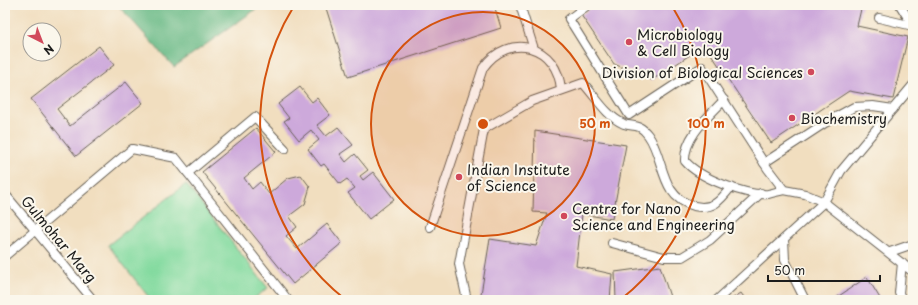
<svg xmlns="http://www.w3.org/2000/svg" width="918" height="305" font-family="'Playpen Sans',sans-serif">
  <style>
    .green { fill: #82da9f; stroke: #4f7b5e }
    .forest { fill: #69ba86; stroke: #426b51 }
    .building { fill: #cda9db }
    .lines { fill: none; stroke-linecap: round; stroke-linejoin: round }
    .service-casing { stroke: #676055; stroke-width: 10 }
    .service { stroke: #fff; stroke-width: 8 }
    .ring { fill: none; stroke: #d4530e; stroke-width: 2 }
    .poi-dot { fill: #d1495b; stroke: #fbf7ec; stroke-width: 1.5 }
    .labels { text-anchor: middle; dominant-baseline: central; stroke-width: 4; stroke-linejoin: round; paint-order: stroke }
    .poi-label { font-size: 14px; fill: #1c1c1c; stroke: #fbf7ec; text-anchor: start }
    .street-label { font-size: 14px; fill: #1c1c1c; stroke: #fbf7ec }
    .centre { fill: #d4530e; stroke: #fbf7ec; stroke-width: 2 }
    .ring-label { font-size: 12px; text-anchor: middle; font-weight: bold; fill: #d4530e; stroke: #fbf7ec; stroke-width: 4; stroke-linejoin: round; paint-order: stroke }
  </style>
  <rect width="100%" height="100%" fill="#fbf7ec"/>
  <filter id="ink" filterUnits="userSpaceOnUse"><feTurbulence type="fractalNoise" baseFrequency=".025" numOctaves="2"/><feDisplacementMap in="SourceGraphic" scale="8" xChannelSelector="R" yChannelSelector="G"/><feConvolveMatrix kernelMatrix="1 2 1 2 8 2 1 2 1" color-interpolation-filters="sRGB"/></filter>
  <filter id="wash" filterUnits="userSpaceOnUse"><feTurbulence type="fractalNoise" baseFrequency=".012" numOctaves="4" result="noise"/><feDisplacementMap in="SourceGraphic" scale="16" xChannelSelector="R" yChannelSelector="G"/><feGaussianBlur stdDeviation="0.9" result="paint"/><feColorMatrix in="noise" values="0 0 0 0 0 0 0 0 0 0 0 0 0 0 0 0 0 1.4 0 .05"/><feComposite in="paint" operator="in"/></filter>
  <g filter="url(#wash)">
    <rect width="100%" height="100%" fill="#f1debf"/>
    <polygon class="green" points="186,184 268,288 252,300 151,300 108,245"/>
    <polygon class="forest" points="118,5 262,5 174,67"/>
    <g id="blocks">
      <g class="building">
        <polygon points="325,5 494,5 501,28 348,77"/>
        <polygon points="595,5 862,5 857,26 908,37 893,99 849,91 771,143 705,45 652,80 614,64 581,15"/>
        <polygon points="99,46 114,65 57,109 70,126 126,82 143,103 76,156 31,99"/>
        <polygon points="300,87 312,102 317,98 330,115 317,125 326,136 338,127 353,145 340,154 346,162 355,154 368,170 360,176 363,180 373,172 394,199 369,219 348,193 355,188 347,179 340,184 324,164 321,166 308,149 319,140 311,130 299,140 284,121 289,118 278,104"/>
        <polygon points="256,128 276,152 244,178 252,189 260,182 269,194 288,178 301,175 310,187 305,204 289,216 297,227 286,236 297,249 327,224 342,243 293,284 202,172"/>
        <polygon points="535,131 626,145 612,219 582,214 576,266 612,274 610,300 480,300 490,239 536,246 547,213 533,212"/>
        <polygon points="660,266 671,300 616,300 615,272"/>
        <polygon points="867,277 881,300 833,300"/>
        <polygon points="741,293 746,300 730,300"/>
      </g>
    </g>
  </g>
  <g filter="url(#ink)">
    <use href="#blocks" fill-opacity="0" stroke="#676055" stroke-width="1"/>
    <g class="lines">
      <g class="service-casing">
        <g id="service">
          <polyline points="520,5 534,49"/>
          <polyline points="588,5 569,19 629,115 702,67 768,169 784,190 805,194 824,202 913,272"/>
          <polyline points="900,5 913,26"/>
          <polyline points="879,18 913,26"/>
          <path d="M724,100C708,117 684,137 685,161C699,178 746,196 768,194C773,193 779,191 784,190"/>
          <polyline points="764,163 825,123 854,107 873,106 893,109"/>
          <polyline points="188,173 255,117 285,149"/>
          <polyline points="5,194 93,300"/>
          <path d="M430,227L483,68C509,31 558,45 561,90"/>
          <polyline points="784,239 785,260 805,300"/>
          <polyline points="612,243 664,257 682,257 710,240 761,193"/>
          <polyline points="890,252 913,244"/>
          <polyline points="5,256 132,149 176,158 288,300"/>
          <path d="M467,300L459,264L484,129L532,101L583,83C596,97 606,116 624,124C634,127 639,123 648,135C665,158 659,197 694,206C713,210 720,201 731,187"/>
          <polyline points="717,300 824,202 841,171 913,85"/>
          <polyline points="902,300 899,293 902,263"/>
        </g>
      </g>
      <use href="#service" class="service"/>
    </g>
  </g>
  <circle cx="483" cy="124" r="112" fill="#d4530e" fill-opacity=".12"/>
  <g class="ring">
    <circle cx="483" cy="124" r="112"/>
    <path d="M346 300A223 223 0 0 1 294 6M672 6A223 223 0 0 1 620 300"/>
  </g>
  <g class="poi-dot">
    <circle cx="629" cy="42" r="4"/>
    <circle cx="811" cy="72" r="4"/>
    <circle cx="792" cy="118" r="4"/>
    <circle cx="459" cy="177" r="4"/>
    <circle cx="564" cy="216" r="4"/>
  </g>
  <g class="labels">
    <g class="poi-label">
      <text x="637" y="34">Microbiology<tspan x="637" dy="16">&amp; Cell Biology</tspan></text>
      <text x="803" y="72" text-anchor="end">Division of Biological Sciences</text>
      <text x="800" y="118">Biochemistry</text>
      <text x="467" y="169">Indian Institute<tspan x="467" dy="16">of Science</tspan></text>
      <text x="572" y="208">Centre for Nano<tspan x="572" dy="16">Science and Engineering</tspan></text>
    </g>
    <g class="street-label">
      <text transform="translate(59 239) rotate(50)">Gulmohar Marg</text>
    </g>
  </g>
  <circle cx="483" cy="124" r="6" class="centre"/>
  <g class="ring-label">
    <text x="595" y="128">50 m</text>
    <text x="706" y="128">100 m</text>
  </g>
  <rect width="918" height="305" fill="none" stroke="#fbf7ec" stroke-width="20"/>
  <g transform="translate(42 42) rotate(138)"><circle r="19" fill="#fbf7ec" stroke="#a29f99"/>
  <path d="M0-3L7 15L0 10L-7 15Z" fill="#d1495b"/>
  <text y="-6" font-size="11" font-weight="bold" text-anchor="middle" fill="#1c1c1c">N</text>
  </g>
  <path d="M768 275v6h112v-6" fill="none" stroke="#1c1c1c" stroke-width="2"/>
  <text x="774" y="275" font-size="12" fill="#1c1c1c" stroke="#fbf7ec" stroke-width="3" paint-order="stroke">50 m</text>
</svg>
